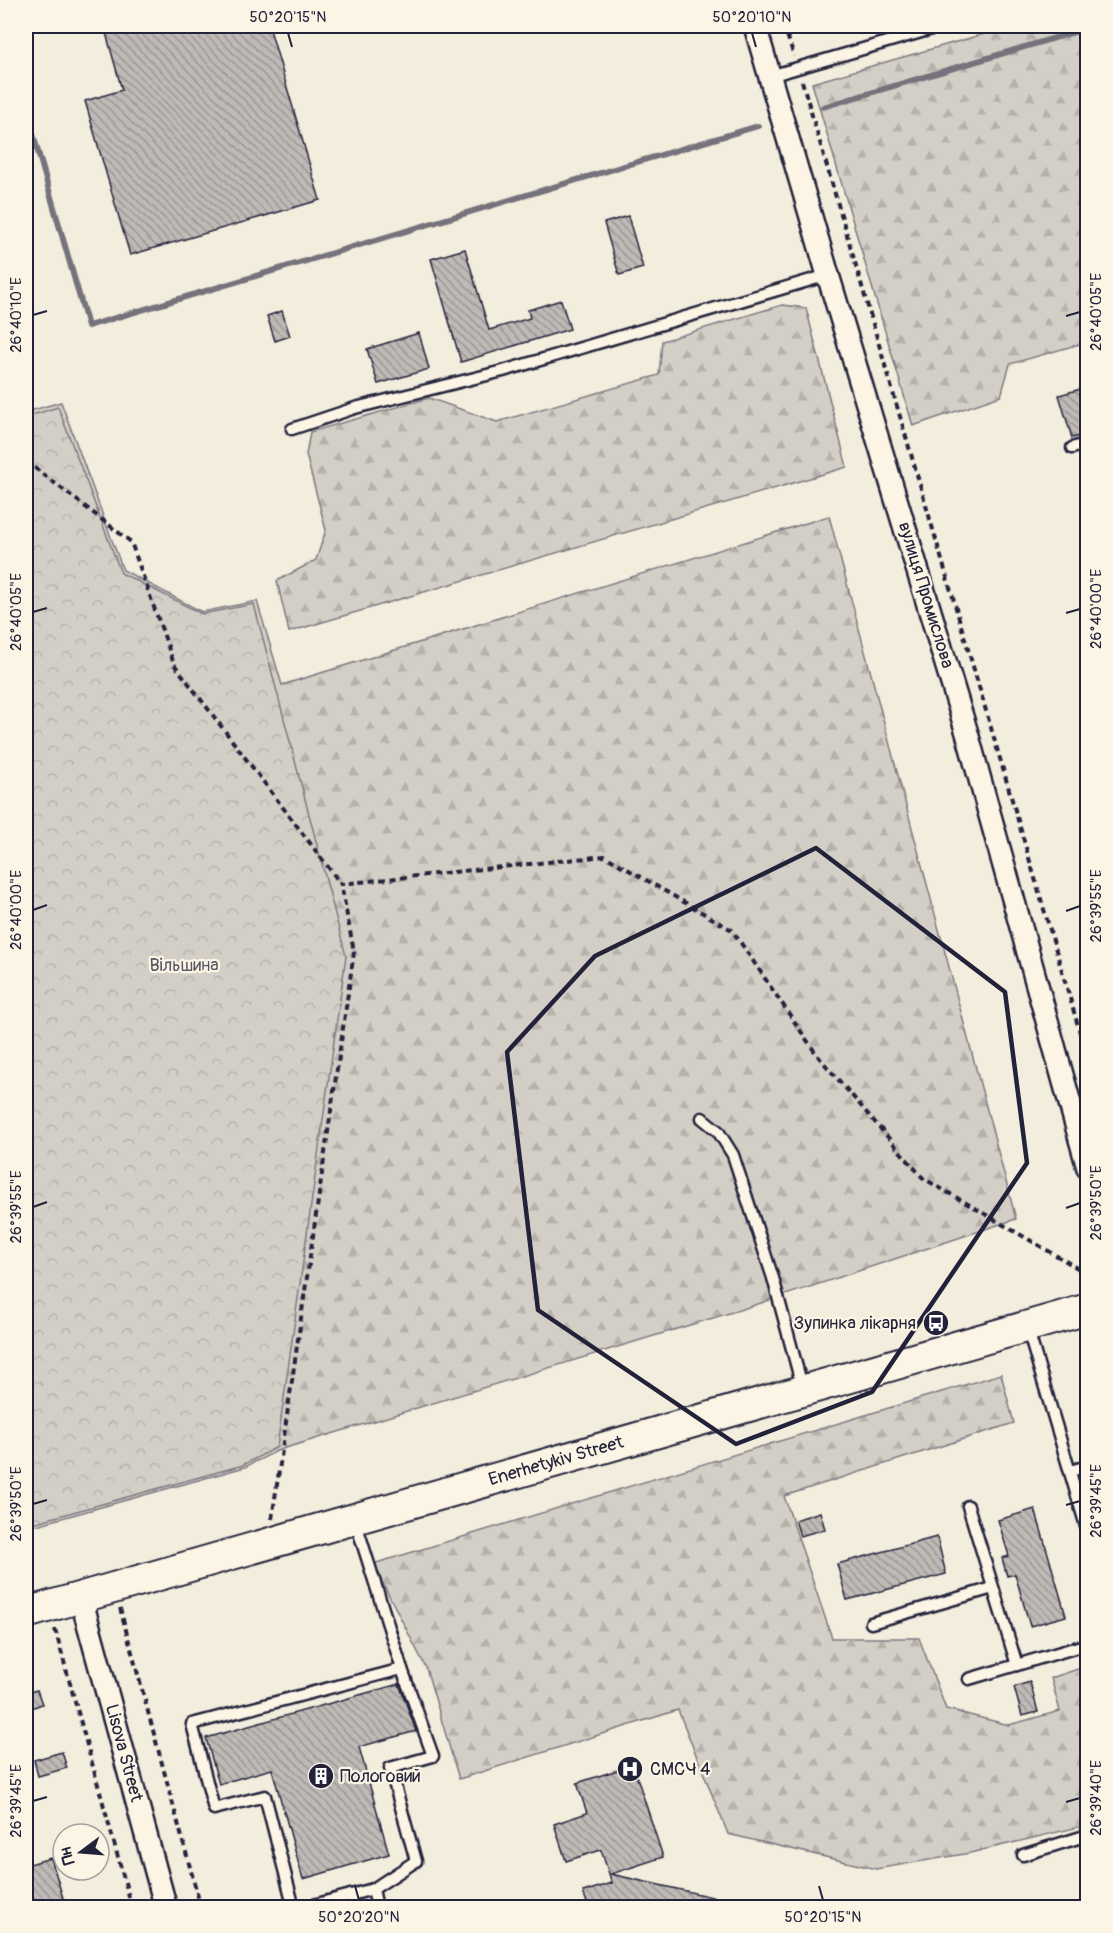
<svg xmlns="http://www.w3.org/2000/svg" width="1113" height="1933" font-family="Pangolin,sans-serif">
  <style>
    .forest { fill: url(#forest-firs); stroke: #7b7880; stroke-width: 1.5 }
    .park { fill: url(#park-crowns); stroke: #7b7880; stroke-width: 1.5 }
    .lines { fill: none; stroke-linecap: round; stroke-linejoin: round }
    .stream { stroke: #75727b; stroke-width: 6 }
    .building { fill: url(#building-back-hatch); stroke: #22223b; stroke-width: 1.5 }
    .lane-casing { stroke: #22223b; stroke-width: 15 }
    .street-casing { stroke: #22223b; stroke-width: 26 }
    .secondary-casing { stroke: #22223b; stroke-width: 34 }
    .path { stroke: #22223b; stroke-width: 4; stroke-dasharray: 6 4.5; stroke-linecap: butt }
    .lane { stroke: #fcf5e5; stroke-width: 10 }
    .street { stroke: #fcf5e5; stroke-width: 21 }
    .secondary { stroke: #fcf5e5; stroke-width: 30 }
    .marked { fill: none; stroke: #22223b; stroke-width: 4.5; stroke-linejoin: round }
    .ticks { fill: none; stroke: #22223b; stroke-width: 2 }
    .labels { text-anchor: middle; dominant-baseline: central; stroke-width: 4.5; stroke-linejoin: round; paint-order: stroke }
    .street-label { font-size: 18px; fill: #22223b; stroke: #fcf5e5 }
    .park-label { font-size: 18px; fill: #575665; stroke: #fcf5e5 }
    .poi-label { font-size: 18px; fill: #22223b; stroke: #fcf5e5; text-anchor: start }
    .neatline { fill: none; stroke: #22223b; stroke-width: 2 }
    .ticks-label { font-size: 15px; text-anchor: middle; fill: #22223b }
  </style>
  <defs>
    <pattern id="forest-firs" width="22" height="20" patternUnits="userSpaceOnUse" patternTransform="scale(1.5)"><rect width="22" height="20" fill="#d4cfc6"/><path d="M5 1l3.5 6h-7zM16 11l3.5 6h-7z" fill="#b6b1ab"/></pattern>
    <pattern id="park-crowns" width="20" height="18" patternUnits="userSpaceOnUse" patternTransform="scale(1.5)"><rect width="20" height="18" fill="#d4cfc6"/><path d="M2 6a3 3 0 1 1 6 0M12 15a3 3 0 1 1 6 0" fill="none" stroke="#b6b1ab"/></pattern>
    <pattern id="building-back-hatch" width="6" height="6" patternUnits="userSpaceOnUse" patternTransform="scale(1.5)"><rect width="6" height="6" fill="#bfbab6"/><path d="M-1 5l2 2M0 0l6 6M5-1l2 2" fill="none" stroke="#9b9795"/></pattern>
  </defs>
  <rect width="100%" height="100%" fill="#f3edde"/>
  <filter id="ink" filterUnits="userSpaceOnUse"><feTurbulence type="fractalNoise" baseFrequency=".0167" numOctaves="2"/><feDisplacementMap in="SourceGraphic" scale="12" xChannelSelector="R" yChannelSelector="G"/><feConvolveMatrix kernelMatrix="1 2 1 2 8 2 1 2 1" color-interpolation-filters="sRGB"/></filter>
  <g filter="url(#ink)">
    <g class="forest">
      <polygon points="1012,26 1087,26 1087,342 1010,364 1001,396 913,426 812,83"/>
      <polygon points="782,305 806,308 847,467 289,632 277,581 316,560 326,530 306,455 310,432 429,398 497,422 659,375 662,341"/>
      <polygon points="61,402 123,570 202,612 257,601 282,685 829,516 1016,1219 749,1307 279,1450 245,1467 26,1528 26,412"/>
      <polygon points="1001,1374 1014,1423 784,1496 832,1638 919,1638 946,1709 1009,1725 1060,1711 1051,1678 1087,1666 1088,1791 1083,1826 970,1853 876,1869 728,1834 678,1710 459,1779 426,1668 373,1564"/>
    </g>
    <polygon class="park" points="58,407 121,573 202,614 254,604 346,956 277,1447 243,1465 26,1525 26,417"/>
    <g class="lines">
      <g class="stream">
        <polyline points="823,107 1088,28"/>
        <polyline points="26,110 88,326 758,126"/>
      </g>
    </g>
    <g class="building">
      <polygon points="104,26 269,26 320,200 130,255 85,101 122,90"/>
      <polygon points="628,216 643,268 619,275 604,223"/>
      <polygon points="465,249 489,330 530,318 528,310 561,300 570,329 461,362 431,259"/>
      <polygon points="282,311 290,336 275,341 267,316"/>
      <polygon points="419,333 429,369 378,384 367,349"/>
      <polygon points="1088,387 1088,434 1072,438 1059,395"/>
      <polygon points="1035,1509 1066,1616 1030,1626 1015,1574 1007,1576 1002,1558 1009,1556 998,1520"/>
      <polygon points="820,1512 825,1529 800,1536 795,1520"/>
      <polygon points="937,1537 946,1574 847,1600 837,1564"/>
      <polygon points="1030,1682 1038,1712 1022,1716 1014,1687"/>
      <polygon points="399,1684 416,1731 359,1747 389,1854 303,1879 272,1769 219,1784 206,1738"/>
      <polygon points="37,1690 42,1704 26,1710 26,1693"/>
      <polygon points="62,1752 67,1768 38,1776 34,1760"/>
      <polygon points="633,1765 663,1857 611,1874 730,1901 729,1908 589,1908 583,1892 612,1883 601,1850 566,1861 554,1824 587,1813 577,1783"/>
      <polygon points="51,1858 66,1908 35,1908 26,1875 26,1865"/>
    </g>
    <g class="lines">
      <g class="lane-casing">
        <g id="lane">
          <polyline points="770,76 942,26"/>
          <polyline points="292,429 355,408 503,371 828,275"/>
          <polyline points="1072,448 1088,443"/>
          <polyline points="702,1118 718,1131 733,1155 773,1278 803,1390"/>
          <polyline points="1027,1327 1088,1533"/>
          <polyline points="1070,1471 1088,1466"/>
          <polyline points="968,1506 1017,1665"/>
          <polyline points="355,1520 402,1669 433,1756 390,1768 416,1861 373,1889"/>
          <polyline points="871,1623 993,1588"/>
          <polyline points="969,1679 1088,1644"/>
          <polyline points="1023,1855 1088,1835"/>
          <polyline points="294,1908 265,1796 214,1809 192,1724 402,1669"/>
          <polyline points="302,1908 351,1895"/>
          <polyline points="354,1908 351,1895 373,1889 377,1908"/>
        </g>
      </g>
      <g class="street-casing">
        <g id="street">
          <polyline points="755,26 828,275 967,733 1088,1168"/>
          <polyline points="81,1598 166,1908"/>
        </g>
      </g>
      <g class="secondary-casing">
        <polyline id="secondary" points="26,1613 1088,1309"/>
      </g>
      <g class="path">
        <polyline points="784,26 794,56"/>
        <polyline points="802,81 1088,1060"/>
        <polyline points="26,461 131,542 174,664 341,884 605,856 732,930 817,1055 923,1178 1088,1274"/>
        <polyline points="272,1519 354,952 341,884"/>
        <polyline points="120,1608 201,1908"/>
        <polyline points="55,1629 132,1908"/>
      </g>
      <use href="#lane" class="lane"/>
      <use href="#street" class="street"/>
      <use href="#secondary" class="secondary"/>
    </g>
  </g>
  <path class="marked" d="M816,848L1005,992L1027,1163L872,1392L736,1444L538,1310L507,1052L595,956Z"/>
  <path class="ticks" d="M288,33L292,47M752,33L756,47M33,315L47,311M1066,316L1080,312M33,612L47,608M1066,613L1080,609M33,910L47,905M1066,911L1080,906M33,1207L47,1202M1066,1208L1080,1203M33,1504L47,1500M1066,1505L1080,1501M33,1801L47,1797M1066,1802L1080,1798M355,1886L359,1900M819,1886L823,1900"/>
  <defs>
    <g id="bus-disc" transform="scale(1.35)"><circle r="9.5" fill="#22223b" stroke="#fcf5e5"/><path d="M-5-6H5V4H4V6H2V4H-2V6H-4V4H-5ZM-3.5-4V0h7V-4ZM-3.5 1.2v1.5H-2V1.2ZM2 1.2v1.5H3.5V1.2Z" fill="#fff"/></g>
    <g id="hospital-disc" transform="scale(1.35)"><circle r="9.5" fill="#22223b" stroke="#fcf5e5"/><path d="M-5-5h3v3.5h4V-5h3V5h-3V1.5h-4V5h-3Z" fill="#fff"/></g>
    <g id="building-disc" transform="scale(1.35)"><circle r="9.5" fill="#22223b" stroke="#fcf5e5"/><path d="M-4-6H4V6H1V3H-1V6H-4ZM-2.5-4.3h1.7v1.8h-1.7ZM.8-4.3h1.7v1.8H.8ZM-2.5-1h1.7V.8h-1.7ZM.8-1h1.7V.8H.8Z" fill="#fff"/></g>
  </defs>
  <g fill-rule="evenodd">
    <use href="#bus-disc" x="936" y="1323"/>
    <use href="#hospital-disc" x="630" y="1769"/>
    <use href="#building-disc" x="321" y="1776"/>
  </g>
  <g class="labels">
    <g class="street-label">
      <text transform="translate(926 595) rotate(73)">вулиця Промислова</text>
      <text transform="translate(556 1461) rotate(-16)">Enerhetykiv Street</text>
      <text transform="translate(124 1753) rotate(75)">Lisova Street</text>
    </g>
    <g class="park-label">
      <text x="184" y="965">Вільшина</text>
    </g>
    <g class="poi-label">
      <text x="916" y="1323" text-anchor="end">Зупинка лікарня</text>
      <text x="650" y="1769">СМСЧ 4</text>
      <text x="340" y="1776">Пологовий</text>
    </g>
  </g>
  <rect width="1113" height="1933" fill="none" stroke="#fcf5e5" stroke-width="66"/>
  <g transform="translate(81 1852) rotate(254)"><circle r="28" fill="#fcf5e5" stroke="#a5a1a1" stroke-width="1.5"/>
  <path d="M0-4.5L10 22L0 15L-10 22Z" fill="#22223b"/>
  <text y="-9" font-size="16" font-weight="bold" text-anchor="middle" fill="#22223b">Пн</text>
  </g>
  <rect x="33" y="33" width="1047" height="1867" class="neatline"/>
  <g class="ticks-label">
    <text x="288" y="22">50°20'15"N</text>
    <text x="752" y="22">50°20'10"N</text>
    <text transform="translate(1096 312) rotate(-90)" y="5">26°40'05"E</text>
    <text transform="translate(16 315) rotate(-90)" y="5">26°40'10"E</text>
    <text transform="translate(1096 609) rotate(-90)" y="5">26°40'00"E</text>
    <text transform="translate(16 612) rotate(-90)" y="5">26°40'05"E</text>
    <text transform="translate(1096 906) rotate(-90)" y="5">26°39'55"E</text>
    <text transform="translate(16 910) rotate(-90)" y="5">26°40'00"E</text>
    <text transform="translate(1096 1203) rotate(-90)" y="5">26°39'50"E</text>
    <text transform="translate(16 1207) rotate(-90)" y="5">26°39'55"E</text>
    <text transform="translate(1096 1501) rotate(-90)" y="5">26°39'45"E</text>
    <text transform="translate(16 1504) rotate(-90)" y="5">26°39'50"E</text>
    <text transform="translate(1096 1798) rotate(-90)" y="5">26°39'40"E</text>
    <text transform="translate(16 1801) rotate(-90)" y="5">26°39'45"E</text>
    <text x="359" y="1922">50°20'20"N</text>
    <text x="823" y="1922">50°20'15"N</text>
  </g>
</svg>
